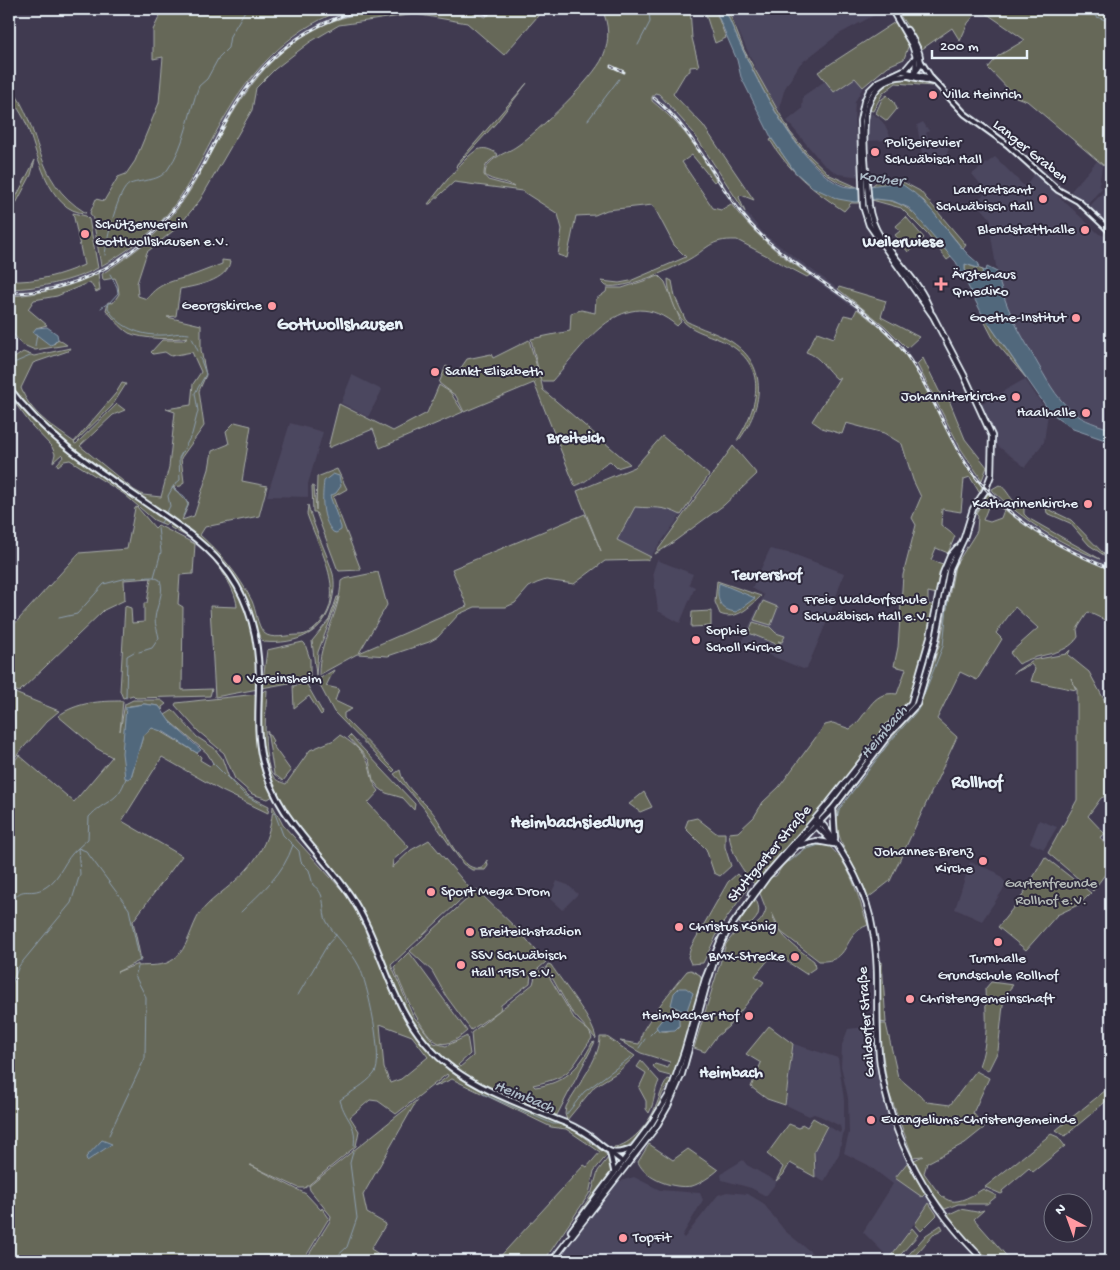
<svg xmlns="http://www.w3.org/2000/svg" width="1120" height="1270" font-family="'Gochi Hand',sans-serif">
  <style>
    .built { fill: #4b465e }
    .green { fill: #666859; stroke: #a7aca8; fill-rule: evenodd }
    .water { fill: #51677c; stroke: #8d9eae }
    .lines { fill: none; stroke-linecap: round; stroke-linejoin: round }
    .stream { stroke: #8d9eae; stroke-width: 1 }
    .secondary-casing { stroke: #e8f1f8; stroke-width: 8 }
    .primary-casing { stroke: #e8f1f8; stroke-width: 8 }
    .secondary { stroke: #2f2a3d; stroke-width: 4 }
    .primary { stroke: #2f2a3d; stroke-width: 4.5 }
    .rail-casing { stroke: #e8f1f8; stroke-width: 3 }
    .rail { stroke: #2f2a3d; stroke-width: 1; stroke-dasharray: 4; stroke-linecap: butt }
    .poi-dot { fill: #ff9aa2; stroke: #2f2a3d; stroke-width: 2 }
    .labels { text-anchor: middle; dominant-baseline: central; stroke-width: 4; stroke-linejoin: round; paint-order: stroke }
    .poi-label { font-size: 15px; fill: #e8f1f8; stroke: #2f2a3d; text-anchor: start }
    .street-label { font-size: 15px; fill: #e8f1f8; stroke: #2f2a3d }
    .park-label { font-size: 15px; fill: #b4bab8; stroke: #2f2a3d }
    .water-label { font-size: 16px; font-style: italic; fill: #acbac6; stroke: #2f2a3d }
    .neighbourhood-label { font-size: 16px; font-weight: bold; fill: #e8f1f8; stroke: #2f2a3d }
    .quarter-label { font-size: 18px; font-weight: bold; fill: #e8f1f8; stroke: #2f2a3d }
  </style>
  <rect width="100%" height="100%" fill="#403a50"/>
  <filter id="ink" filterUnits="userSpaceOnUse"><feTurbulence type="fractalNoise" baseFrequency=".02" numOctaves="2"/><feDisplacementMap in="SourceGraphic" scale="10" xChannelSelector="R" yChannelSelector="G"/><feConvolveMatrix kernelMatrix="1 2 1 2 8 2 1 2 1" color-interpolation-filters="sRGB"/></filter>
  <g filter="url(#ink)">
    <g class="built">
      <polygon points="348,9 381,9 342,18 319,27 285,49 267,66 242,97 196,181 175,213 151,239 102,272 101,266 153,229 228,111 260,67 299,33 314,24"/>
      <polygon points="728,9 810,10 886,9 839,34 800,64 785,88 780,105 781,112 769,97"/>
      <polygon points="855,78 863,87 855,102 854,121 861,177 838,174 823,164 787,121 802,109 803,96 825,81 834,92"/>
      <polygon points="655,93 659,94 679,114 735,199 765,235 865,309 885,326 909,352 905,355 868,318 798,268 742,219 687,134 674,118 652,101 652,97"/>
      <polygon points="871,113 879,118 885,125 892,140 867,141 868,118"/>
      <polygon points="923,122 929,131 926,133 929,140 932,143 942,137 949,150 947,152 949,156 940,160 941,163 934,164 923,159 917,125"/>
      <polygon points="995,157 1025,187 1034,173 1099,234 1111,238 1111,429 1092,423 1074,413 1064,404 1042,374 1012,322 1003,297 997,272 990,230 991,219 975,201 987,192 972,174"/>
      <polygon points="1097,161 1102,166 1099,185 1102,188 1087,205 1071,191"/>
      <polygon points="1108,187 1111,189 1111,212 1108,224 1089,207"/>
      <polygon points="98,268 98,273 62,288 35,294 9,296 9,289 36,288 56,284"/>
      <polygon points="916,363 961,449 981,478 978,481 960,456 913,366"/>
      <polygon points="352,375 382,390 368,417 341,403"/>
      <polygon points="1025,379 1048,413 1044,442 1025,467 994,443 991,428 979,405"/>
      <polygon points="290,423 323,432 308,484 308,497 267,496"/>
      <polygon points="994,493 1015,512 1062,543 1111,563 1111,570 1063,550 1027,527 994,500 991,497"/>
      <polygon points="635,507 663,507 681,515 651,556 617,541"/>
      <polygon points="770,549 793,554 844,573 831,612 807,668 803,669 749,647 738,649 764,595 752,588"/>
      <polygon points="657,560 693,574 689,584 695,587 680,623 658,611 653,572"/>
      <polygon points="1039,820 1057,827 1044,849 1030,843"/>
      <polygon points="970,862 996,872 1007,884 982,921 955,909"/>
      <polygon points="557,881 568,885 578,894 562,910 549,898"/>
      <polygon points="873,1026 885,1105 895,1139 930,1202 889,1258 863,1232 893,1184 868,1165 844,1153 849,1133 848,1098 841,1066 842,1045 848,1029"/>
      <polygon points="794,1044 838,1058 844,1100 844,1130 839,1154 824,1182 816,1177 815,1151 828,1126 840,1133 841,1130 840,1126 820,1116 814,1114 809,1116 786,1105"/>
      <polygon points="743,1160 747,1165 777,1182 766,1196 751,1188 722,1180 721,1175 725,1171"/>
      <polygon points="634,1177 660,1190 700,1193 703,1200 682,1236 684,1238 718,1195 727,1192 748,1194 763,1203 785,1231 822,1261 557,1261 617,1182"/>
    </g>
    <g class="green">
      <path d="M163,9H348C297,23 255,66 229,110C208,143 194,181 169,212C151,234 127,252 101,266L93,219L90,213L96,199L104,201L118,177L126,174L135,161L159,103L163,57L153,59V30Z"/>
      <path d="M381,9H461L486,17L489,9H544L504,55L467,23L415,14L339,25L310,42L275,69L256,88L252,110L200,200L178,227L147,252L137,283L138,296L147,299C159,281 177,281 196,274C205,271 213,267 222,264V260L230,261C228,281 195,286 180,289L176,316L167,317L201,325V350L206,375L199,391L204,426L181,458L184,482L181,486L173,487L189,504L182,520L194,516L209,469L212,451L229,444L226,431L235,422L251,426L242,481L267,486L259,516L205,527L200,535C221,554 239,575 252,601C256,610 257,625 264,633C271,640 288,635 298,635C308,635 313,631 320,623C348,593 317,545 307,514L308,505C314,529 326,550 333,574C335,583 334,592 332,601C325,633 296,645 264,642C257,638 248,602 244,592C228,560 199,538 171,517L166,525L154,520L124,494L70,460L64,461L58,466L57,464L64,456L62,454L53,462L55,454L52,447L32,426L9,395V391L39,427L61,447L163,516L164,512C121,483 32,430 10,385C7,379 9,368 9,362L23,352L34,356L70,348L68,351L33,363L21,388C30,413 53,427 74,442L116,393L122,383L126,384L112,406L74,443L76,444L117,404L125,410L113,415L80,446L134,490L143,495L161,497L169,467L175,412L166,409L191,405L193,384L201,372L192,352L171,356L165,352L153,354L151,352L162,340H183L188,337C175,340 141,339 129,333C121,328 113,318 106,310L108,302L113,303L119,294L118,285L115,278L103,280L102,274C128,257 155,238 174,213C192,191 204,166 217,141C242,95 270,51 319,27C338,17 360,14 381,9Z"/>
      <path d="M602,9H690L692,38L699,66L690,67V71L685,74L673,94L703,125L754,200L741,195L739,197L745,212L693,132L659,94L655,93L652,97V101C684,127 695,145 716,180L714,182L692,155L682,162L713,208L721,210L731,204C752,232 780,256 810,275L807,277L737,240C708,239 709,249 686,261C668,271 627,289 606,286L601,281L619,283L630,281L686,257L674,245L653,205L607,210L595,215L576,216L567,258L558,255L562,229L558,214L522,191L454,182L430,204H428C437,193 468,151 480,149C486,147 494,151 498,155C490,161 484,163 484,175L488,180L514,187C505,180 492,182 485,175C485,158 506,154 517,146C537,133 594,78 603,57C610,40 609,25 602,9Z"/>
      <polygon points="704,9 715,9 726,38 715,43"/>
      <path d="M725,9H728L744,50L790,132L809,155L830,175L857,187C803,186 743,54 725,9Z"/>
      <polygon points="896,9 1111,9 1111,167 1103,165 1027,101 1016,97 988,68 998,56 1025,40 980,9 968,23 960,41 952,28 922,49"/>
      <polygon points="895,22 909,44 904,59 888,66 863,87 855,78 834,92 818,72"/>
      <path d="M913,78L924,81L932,86L896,83L883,93L873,111L869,110C877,88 890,78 913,78Z"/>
      <polygon points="527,83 496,123 456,167 457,164"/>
      <path d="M9,85C45,130 30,178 86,213C48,213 37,150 26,123C21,111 9,98 9,85Z"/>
      <polygon points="887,95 894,102 897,109 887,121 876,113 882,99"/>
      <path d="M772,139L795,172L860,203H851L844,211C814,191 788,171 770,140Z"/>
      <polygon points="35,160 31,175 9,217 9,211"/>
      <polygon points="891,181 903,182 920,191 966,245 963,249 924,201 901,184 871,186 877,182"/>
      <path d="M872,200C910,195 931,232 951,257L947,260L927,234L901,208Z"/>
      <path d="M73,213L86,216L89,219L98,268C70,282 40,288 9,289L10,281C37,282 60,275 84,265Z"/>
      <polygon points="906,217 924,238 908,252 895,235 900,231 896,226"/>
      <polygon points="965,264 983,270 981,277 973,279 965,270"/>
      <path d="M98,273L100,290L96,292L90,282L57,296L34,300L28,309L47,325L36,328L34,333L54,344L58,339L67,345L35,350L21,344L9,328V296C41,295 69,286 98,273Z"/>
      <path d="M659,276L665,282L681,322L677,326C624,280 584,345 552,381H541L543,390L630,464L617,468L610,461C594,469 595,479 575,486L534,383L536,382L464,412L456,396L439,383L446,366L458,372L467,359L491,354L493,358L529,340L541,381L531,339L570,331L571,313L581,310L595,313L596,299L606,292L607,288H622Z"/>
      <path d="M668,279L672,281L675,297L686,321C701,329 718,333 732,342C770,367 762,409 739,440H737C759,406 769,365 725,342C713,336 694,332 684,322C675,313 668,291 668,279Z"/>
      <polygon points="839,287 886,301 881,317 919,337 907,348 885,326 838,289"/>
      <path d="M857,309C877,324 898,342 911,363C937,404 952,450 982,487L979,492L970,477L964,479L961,512L942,509L941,525L955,536L948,553L936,548L931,560L943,564L937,594L928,592V604L935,606L928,638L907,706L887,725L840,788L755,885C742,870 731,854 729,833L738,832L754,817L763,802L779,787L825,725L833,723L850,729C868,717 870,690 897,694L906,669L894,666L898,647L903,575L916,525L912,518L921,497L913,480L902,444L884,433L846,423L842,434L822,428L812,421L840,377L837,379C825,369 821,357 806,352L817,332L834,338L844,315L853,317Z"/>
      <polygon points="982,314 1026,378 994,340 981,315"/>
      <polygon points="923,358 940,393 949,400 965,439 987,467 982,480 961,449 917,364"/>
      <polygon points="439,385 450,392 463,412 380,448 373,429 328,448 339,404 393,431 427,413"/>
      <path d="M662,436L709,475L681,515C661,505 656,509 635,507L617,540L651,557L647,560L605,561L574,584L546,580L537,583L529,587L515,603L506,607H475L459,614L438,637L429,642L388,656L357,654L319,675C318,641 340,615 341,581L344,579L378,572L387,605L359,653L467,606L452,569L585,514L601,551L577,491L635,467Z"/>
      <polygon points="733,446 757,474 724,505 668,546 655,554"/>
      <polygon points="337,469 347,489 333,497 361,570 339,571 337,568 316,512 313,512 312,486 314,487 316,510 317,477"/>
      <path d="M999,485C1008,488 1009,502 1024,508V514L1028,518L1100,559C1060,544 1024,521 993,491L992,489Z"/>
      <path d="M988,494C1022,529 1066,552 1111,570V623L1088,612L1077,629L1078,637C1065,657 1039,652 1019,664L1010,653L1038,628L1015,607L996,633L1002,639L977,680L960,672L937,719L957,737L890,881L868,898C860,869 833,844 837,812L895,734L920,706L940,643L955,566L977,531L978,516L976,513ZM990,502L1004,510L1001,518L990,522L983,520Z"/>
      <polygon points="137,507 155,528 158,525 195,544 193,574 180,575 178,604 183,607 182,690 212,689 210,696 136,698 133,695 123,698 120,691 125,606 131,608 132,623 144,622 144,603 147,603 151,578 124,580 125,600 104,610 19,692 15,690 15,693 59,711 47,721 9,764 9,703 11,702 9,699 9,630 79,553 127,549 135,508"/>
      <polygon points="1046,508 1071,520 1108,558 1089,545 1070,523 1047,513"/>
      <path d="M170,522C235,568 256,610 258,689L215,697L210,606L237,607C236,586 212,555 195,542C188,536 179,533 171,528L169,526Z"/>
      <path d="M717,581L761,596C750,607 736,621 720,614L715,602Z"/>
      <polygon points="337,597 339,597 318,652 316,675 312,641 329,620"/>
      <polygon points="763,601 778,607 771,625 754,620"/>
      <polygon points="944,602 937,646 918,705 888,740 835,812 834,811 887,739 917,705 936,646"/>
      <polygon points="711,611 711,626 691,627 692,612"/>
      <polygon points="753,622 770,627 776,633 785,636 782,642 778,641 781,643 779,649 775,648 776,644 749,633"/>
      <polygon points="303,642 305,644 310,659 310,679 262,688 267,650"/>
      <path d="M1070,650L1068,655L1089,672L1106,703L1111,701V794L1101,798L1088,816L1105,834L1100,837C1119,864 1110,866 1093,891L1048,853L1077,800V690L1071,678L1076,690L1031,681L1035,669L1031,664L1013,673L1033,660L1066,654Z"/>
      <polygon points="334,670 326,686 339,689 335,701 352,709 344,713 344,718 395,770 393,772 334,712 317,680"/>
      <polygon points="306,683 323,713 321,715 309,696 294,708 293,686"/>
      <path d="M267,690C266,713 261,756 273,776C276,781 281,782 286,784L310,750L334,740L340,735C350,741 363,751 368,763C372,774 371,782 379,791L368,803L409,847L393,860L392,868L411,850L429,840L471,890L391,965L412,1014L434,1043L446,1046L467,1036L470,1054L458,1065L460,1067L473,1056L471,1033L533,984L536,973L544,968L575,1020L589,1031L592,1038C570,1069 574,1076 533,1085L535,1087C563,1084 580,1068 592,1043L595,1042L557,1115C513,1098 469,1083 435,1049C393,1007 386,947 355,899C328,858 289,827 271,782C260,753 261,722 262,692Z"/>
      <path d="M257,694C253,729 259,763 273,796L268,799L252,794L235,779L224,753L198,731L175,705L176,703Z"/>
      <path d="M133,700H161L166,704L162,707L163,713L159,706L144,704L129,706L131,777L143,736L152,728L157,729L197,753L201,757L200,760L210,766L213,763L207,753L167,719L165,715L173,710L197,737L214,748L222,758L229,778L249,796L269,806L268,813L222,791L162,757L122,821L182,856L133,921L141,960L117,972L138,964V966C150,965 164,967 174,959C188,949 191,926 200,913C210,900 223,892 234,882C258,861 271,838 273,806L283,825L351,900L361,917L371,948L378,956L400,1009L414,1032L438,1059L475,1087L577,1132L607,1155L594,1171L589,1194L544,1261H496L584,1165L587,1167L600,1152L566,1129L551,1127L452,1079L434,1087L448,1076L447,1074L396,1114L378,1101L370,1100L350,1117L359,1131L356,1146L305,1188H299L250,1165L306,1194L321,1210L322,1208L329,1218L303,1261H9V768L19,755L74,802L112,757L96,748L58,716C77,702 100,701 123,701L120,731L125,704ZM380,1024L412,1036L428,1057L401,1079L390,1083L384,1068Z"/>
      <polygon points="267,731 273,741 271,743 291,771 283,781 274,774"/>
      <polygon points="350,735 415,804 414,810 403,798 386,793 379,788 373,780 369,760 348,737"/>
      <path d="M400,770C402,784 418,797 428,807C444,823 449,850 468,865C472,868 477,869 482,868L487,860L488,866L485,870H472L463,864L423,807L394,774Z"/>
      <polygon points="644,792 652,807 640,812 629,804"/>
      <polygon points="697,818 716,833 725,833 725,847 731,866 720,876 714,873 706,849 685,828 688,820"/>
      <path d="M809,845H828C852,865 857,896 868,925C841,935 852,963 819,961L781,932L772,913C777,936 796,947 814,961L815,968L806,974L774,953L755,976L764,982L728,1027L716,1037L705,1052L694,1048L726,944L737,930C752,929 762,924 766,909L759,891L769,877L776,876L783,865Z"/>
      <polygon points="1045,857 1091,893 1080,904 1057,915 1026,950 998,927 1021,898"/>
      <polygon points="737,874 748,888 721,926 703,963 691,964 688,957 691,947 728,882"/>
      <polygon points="477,890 522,934 546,962 531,975 530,983 501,1005 500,1010 471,1030 446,996 432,971 410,951"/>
      <path d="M755,898C761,909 760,916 751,924L742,925L739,923Z"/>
      <path d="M409,952L467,1031C460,1037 450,1046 439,1043C422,1037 400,984 394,967Z"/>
      <polygon points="880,962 882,962 886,1023 880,1022"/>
      <path d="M548,964L551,965C562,982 594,1021 596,1039L571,1011L546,967Z"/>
      <path d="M691,970L700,975L702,982L674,1077L659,1073L653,1066L655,1064L668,1068L670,1062L641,1053L620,1041L639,1044C642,1040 641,1034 644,1029C656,1009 672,989 687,971ZM678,1018L679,1026C671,1030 664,1035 656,1027Z"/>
      <path d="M991,982L1013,985L1004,996L998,1051L988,1071L979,1066C989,1041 986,1015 985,989Z"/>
      <path d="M878,1024H886L898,1077L927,1102L950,1105L976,1071L989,1078L973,1113L985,1127L965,1143L927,1163L924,1173C945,1202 948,1211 983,1189L997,1196L987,1204H958L945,1209L926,1185L912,1161L923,1156L913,1157L888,1090Z"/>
      <polygon points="769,1026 793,1044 785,1105 767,1099 751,1087 761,1063 746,1054"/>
      <path d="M600,1037H607L635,1056L618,1072L595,1086L567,1120L565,1114L566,1107C576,1087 600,1059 600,1037Z"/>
      <path d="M641,1061L659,1081C654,1091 655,1102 649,1113L646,1109V1101L639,1088L646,1073L637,1067Z"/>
      <path d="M668,1079L672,1080C669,1085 663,1092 662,1095C659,1108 633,1155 614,1149V1147C630,1146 649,1123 655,1108C660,1098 661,1088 668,1079Z"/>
      <polygon points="1111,1086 1111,1097 1065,1136 1056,1130"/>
      <polygon points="417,1100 363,1195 367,1213 386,1224 371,1249 390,1261 305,1261 330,1221 331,1216 310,1190 309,1186"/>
      <polygon points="813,1118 827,1126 814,1151 815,1177 790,1163 783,1175 776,1181 783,1167 767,1154 789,1124 799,1128 802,1124 807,1127"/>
      <polygon points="1051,1134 1058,1137 1065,1146 1033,1172 1029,1168 1002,1191 1003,1193 1001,1194 985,1187"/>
      <path d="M649,1144L673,1160L688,1149L718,1170C714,1174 698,1185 692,1186C674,1189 646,1180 638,1162Z"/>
      <polygon points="608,1158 612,1169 610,1173 572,1224 591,1195 598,1171"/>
      <polygon points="907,1163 925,1194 922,1197 895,1178"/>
      <polygon points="929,1203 937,1215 921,1231 915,1224"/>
      <polygon points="960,1209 977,1212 984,1210 974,1219 1011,1261 986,1261 947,1215"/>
      <polygon points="941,1225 943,1229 935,1233 910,1261 903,1261 926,1235"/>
      <polygon points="912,1228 918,1235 895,1261 887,1261"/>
    </g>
    <g class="water">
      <path d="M715,9H725C743,55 796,168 843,186C859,191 894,179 903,185C936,205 950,242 979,264L978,268L965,264V270L973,279L981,277L983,270L986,271L987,267L997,272C1005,308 1017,327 1035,359C1046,378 1055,397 1073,412C1084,421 1098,425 1111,429V442L1073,429L1050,412L982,314L956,262L909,208L893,201L876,199L855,202L838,199L812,187L795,172L772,139L741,77L737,60Z"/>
      <polygon points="47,327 57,334 58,339 53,344 50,345 33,332 36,328"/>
      <path d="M333,474L339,476L341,486L336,493L330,496L341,527V530L336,533L333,532C321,518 322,498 324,481Z"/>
      <path d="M719,583L755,598L736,612C719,610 716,599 719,583Z"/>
      <polygon points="144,704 159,706 170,722 201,750 197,753 164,732 152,728 143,736 131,777 128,779 125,778 122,753 126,707"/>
      <polygon points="679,988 686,988 693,993 686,1013 671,1005 674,993"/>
      <polygon points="668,1012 679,1018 679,1026 675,1030 659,1031 656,1027"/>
      <polygon points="102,1140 112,1144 87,1161 86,1157"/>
    </g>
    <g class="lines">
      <g class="stream">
        <polyline points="1085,9 1097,17 1111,22"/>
        <polyline points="638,45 650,22 649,9"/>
        <polyline points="588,120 619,79"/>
        <path d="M105,255C106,242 118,188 130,184C144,179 159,182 168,169C186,144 188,114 199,86L207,79L219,57L228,48L230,36L246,9"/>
        <path d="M110,274L117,287L118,293L109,303L108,308C118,327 141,336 162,335C172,335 178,332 189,334"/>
        <polyline points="101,308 108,303"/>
        <polyline points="192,338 198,351"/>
        <polyline points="35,346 37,334"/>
        <polyline points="9,365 30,356"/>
        <polyline points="172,488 184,496 188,505 183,516"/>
        <polyline points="161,523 170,506 168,496 174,485 180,480 179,458 192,434 198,411 195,393 206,374 200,358"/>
        <polyline points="59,618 77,614 104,584 127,578 154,577"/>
        <path d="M139,652L152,648L159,638C158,632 155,625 155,619C156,605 165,594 160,580L154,577L161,552L158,528"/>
        <polyline points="126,698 127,656 134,652"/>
        <polyline points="212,762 245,795 269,809"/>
        <path d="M274,811L283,835L299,851L301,862L309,870L313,885C328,895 321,912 327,922C336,938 351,950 359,966C367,981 385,1062 374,1074C366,1084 351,1092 340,1100C346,1122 357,1122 354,1146"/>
        <polyline points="836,821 840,808 889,743 918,710 943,646 949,589"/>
        <polyline points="789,862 804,850 819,845"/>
        <path d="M9,908C22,880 27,899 46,887C61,878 64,859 78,848L86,851L129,909L140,962"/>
        <path d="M241,912C263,890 283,875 293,845"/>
        <path d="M9,990L19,966L71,903L80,874L78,848L88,839L89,817C105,799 118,804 126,778"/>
        <polyline points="298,995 328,944 336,935"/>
        <polyline points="669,1013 676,1008"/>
        <polyline points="650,1035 657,1028"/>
        <polyline points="639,1048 645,1039"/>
        <polyline points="483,1094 553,1124 558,1124"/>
        <polyline points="566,1115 584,1092 631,1057"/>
        <polyline points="109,1135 145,1058 146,997 135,976 138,967"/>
        <polyline points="332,1261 347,1247 357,1218 350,1163 353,1152"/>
      </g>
      <g class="secondary-casing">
        <g id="secondary">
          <polyline points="920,60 930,76"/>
          <polyline points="903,71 931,78 965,114 1008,145 1058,190 1078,201 1111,232"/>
          <polyline points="915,72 916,57"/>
          <polyline points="909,76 933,82"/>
          <path d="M9,388C46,438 99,471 150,506C179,526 209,545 230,575C251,605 259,643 259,680C259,706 256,733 262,759C276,818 317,847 350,895C370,925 380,959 394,991C430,1074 482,1088 558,1120C570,1124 581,1130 591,1137C598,1142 605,1150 612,1152C620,1154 627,1151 633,1148"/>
          <polyline points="610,1152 614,1171"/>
          <polyline points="612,1154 620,1160"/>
        </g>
      </g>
      <g class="primary-casing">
        <g id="primary">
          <path d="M907,30C914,41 930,64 912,74C908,77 902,76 897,77C882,80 873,91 868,105C860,129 867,179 869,206C874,247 917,272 930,310"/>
          <polyline points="833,809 835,839"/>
          <path d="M818,821L824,826C847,858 867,891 873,931C881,974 874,1020 880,1064C891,1139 930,1209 985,1261"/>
          <polyline points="815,824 832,842"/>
          <polyline points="799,845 817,841 834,844"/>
          <polyline points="751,893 828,804 888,728 911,703 930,637 943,573 950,556 957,548"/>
          <polyline points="571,1231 651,1124 670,1093 684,1052 705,979 722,937"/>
          <polyline points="552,1261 656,1127 668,1106 682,1074 706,987 717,952 727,932 768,876 833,808 890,733 917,704 936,640 950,568 964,538 973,509 985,491 991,475 992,436 964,375 933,316 869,225 863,206 860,121 864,102 869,91 878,82 906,69 916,57 912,45 893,12"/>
        </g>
      </g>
      <use href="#secondary" class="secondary"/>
      <use href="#primary" class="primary"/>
      <g class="rail-casing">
        <g id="rail">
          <polyline points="472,9 488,14"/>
          <polyline points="611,66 624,72"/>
          <path d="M654,98C701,136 719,196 763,237C805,276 862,301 899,345C926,378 939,418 960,454C993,511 1052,545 1111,569"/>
          <path d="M9,293C89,294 157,244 196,177C218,139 235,97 266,65C293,37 326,19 364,9"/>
        </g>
      </g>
      <use href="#rail" class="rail"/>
    </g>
  </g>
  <g class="poi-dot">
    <circle cx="933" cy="95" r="5"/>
    <circle cx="875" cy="152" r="5"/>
    <circle cx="1043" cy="199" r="5"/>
    <circle cx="1085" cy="230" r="5"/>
    <circle cx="85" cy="234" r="5"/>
    <path d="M938.5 276.5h5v5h5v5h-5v5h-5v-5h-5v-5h5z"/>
    <circle cx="272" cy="306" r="5"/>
    <circle cx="1076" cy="318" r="5"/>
    <circle cx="435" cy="372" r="5"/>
    <circle cx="1016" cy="397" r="5"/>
    <circle cx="1086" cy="413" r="5"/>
    <circle cx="1088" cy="504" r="5"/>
    <circle cx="794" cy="609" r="5"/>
    <circle cx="696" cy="640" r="5"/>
    <circle cx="237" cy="679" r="5"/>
    <circle cx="983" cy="861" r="5"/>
    <circle cx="431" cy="892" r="5"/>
    <circle cx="679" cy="927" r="5"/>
    <circle cx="470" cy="932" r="5"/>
    <circle cx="998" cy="942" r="5"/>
    <circle cx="795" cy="957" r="5"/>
    <circle cx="461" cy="965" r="5"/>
    <circle cx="910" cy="999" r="5"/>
    <circle cx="749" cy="1016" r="5"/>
    <circle cx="871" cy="1120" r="5"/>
    <circle cx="623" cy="1238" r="5"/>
  </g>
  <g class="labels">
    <g class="poi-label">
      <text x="943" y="95">Villa Heinrich</text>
      <text x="885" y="143">Polizeirevier<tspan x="885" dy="17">Schwäbisch Hall</tspan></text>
      <text x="1033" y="190" text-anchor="end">Landratsamt<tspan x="1033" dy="17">Schwäbisch Hall</tspan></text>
      <text x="95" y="225">Schützenverein<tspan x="95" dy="17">Gottwollshausen e.V.</tspan></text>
      <text x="1075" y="230" text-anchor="end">Blendstatthalle</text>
      <text x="952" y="275">Ärztehaus<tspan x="952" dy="17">QmediKo</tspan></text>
      <text x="262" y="306" text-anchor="end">Georgskirche</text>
      <text x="1066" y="318" text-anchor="end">Goethe-Institut</text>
      <text x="445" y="372">Sankt Elisabeth</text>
      <text x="1006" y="397" text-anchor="end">Johanniterkirche</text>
      <text x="1076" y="413" text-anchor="end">Haalhalle</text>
      <text x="1078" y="504" text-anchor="end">Katharinenkirche</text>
      <text x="804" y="600">Freie Waldorfschule<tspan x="804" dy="17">Schwäbisch Hall e.V.</tspan></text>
      <text x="706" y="631">Sophie<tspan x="706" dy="17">Scholl Kirche</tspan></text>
      <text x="247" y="679">Vereinsheim</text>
      <text x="973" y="852" text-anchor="end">Johannes-Brenz<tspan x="973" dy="17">Kirche</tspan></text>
      <text x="441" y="892">Sport Mega Drom</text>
      <text x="689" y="927">Christus König</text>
      <text x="480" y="932">Breiteichstadion</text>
      <text x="471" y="956">SSV Schwäbisch<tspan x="471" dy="17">Hall 1951 e.V.</tspan></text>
      <text x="785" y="957" text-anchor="end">BMX-Strecke</text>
      <text x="998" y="959" text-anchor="middle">Turnhalle<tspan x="998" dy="17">Grundschule Rollhof</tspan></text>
      <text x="920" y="999">Christengemeinschaft</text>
      <text x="739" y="1016" text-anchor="end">Heimbacher Hof</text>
      <text x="881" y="1120">Evangeliums-Christengemeinde</text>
      <text x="633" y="1238">TopFit</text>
    </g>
    <g class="street-label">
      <text transform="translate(1030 152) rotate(39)">Langer Graben</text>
      <text transform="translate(770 854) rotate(-50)">Stuttgarter Straße</text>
      <text transform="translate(867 1022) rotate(-94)">Gaildorfer Straße</text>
    </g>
    <g class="park-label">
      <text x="1051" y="884">Gartenfreunde<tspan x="1051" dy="17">Rollhof e.V.</tspan></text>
    </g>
    <g class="water-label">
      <text transform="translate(881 180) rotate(7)">Kocher</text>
      <text transform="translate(885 733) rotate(-50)">Heimbach</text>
      <text transform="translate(524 1098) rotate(22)">Heimbach</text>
    </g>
    <g class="neighbourhood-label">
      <text x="903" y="243">Weilerwiese</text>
      <text x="576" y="439">Breiteich</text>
      <text x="767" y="576">Teurershof</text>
      <text x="731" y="1074">Heimbach</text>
    </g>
    <g class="quarter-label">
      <text x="340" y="325">Gottwollshausen</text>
      <text x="977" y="783">Rollhof</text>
      <text x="577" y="823">Heimbachsiedlung</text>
    </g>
  </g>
  <rect width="1120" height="1270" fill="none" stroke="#2f2a3d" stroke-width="30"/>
  <rect x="15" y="15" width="1090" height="1240" fill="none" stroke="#e8f1f8" stroke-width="2" filter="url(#ink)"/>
  <g transform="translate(1068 1218) rotate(319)"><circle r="24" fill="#2f2a3d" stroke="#797a88"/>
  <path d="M0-4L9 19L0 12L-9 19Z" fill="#ff9aa2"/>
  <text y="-8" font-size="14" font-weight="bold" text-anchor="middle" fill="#e8f1f8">N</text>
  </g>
  <path d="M932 50v8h95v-8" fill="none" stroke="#e8f1f8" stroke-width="2.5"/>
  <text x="940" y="50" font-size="15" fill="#e8f1f8" stroke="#2f2a3d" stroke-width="4" paint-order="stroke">200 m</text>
</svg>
